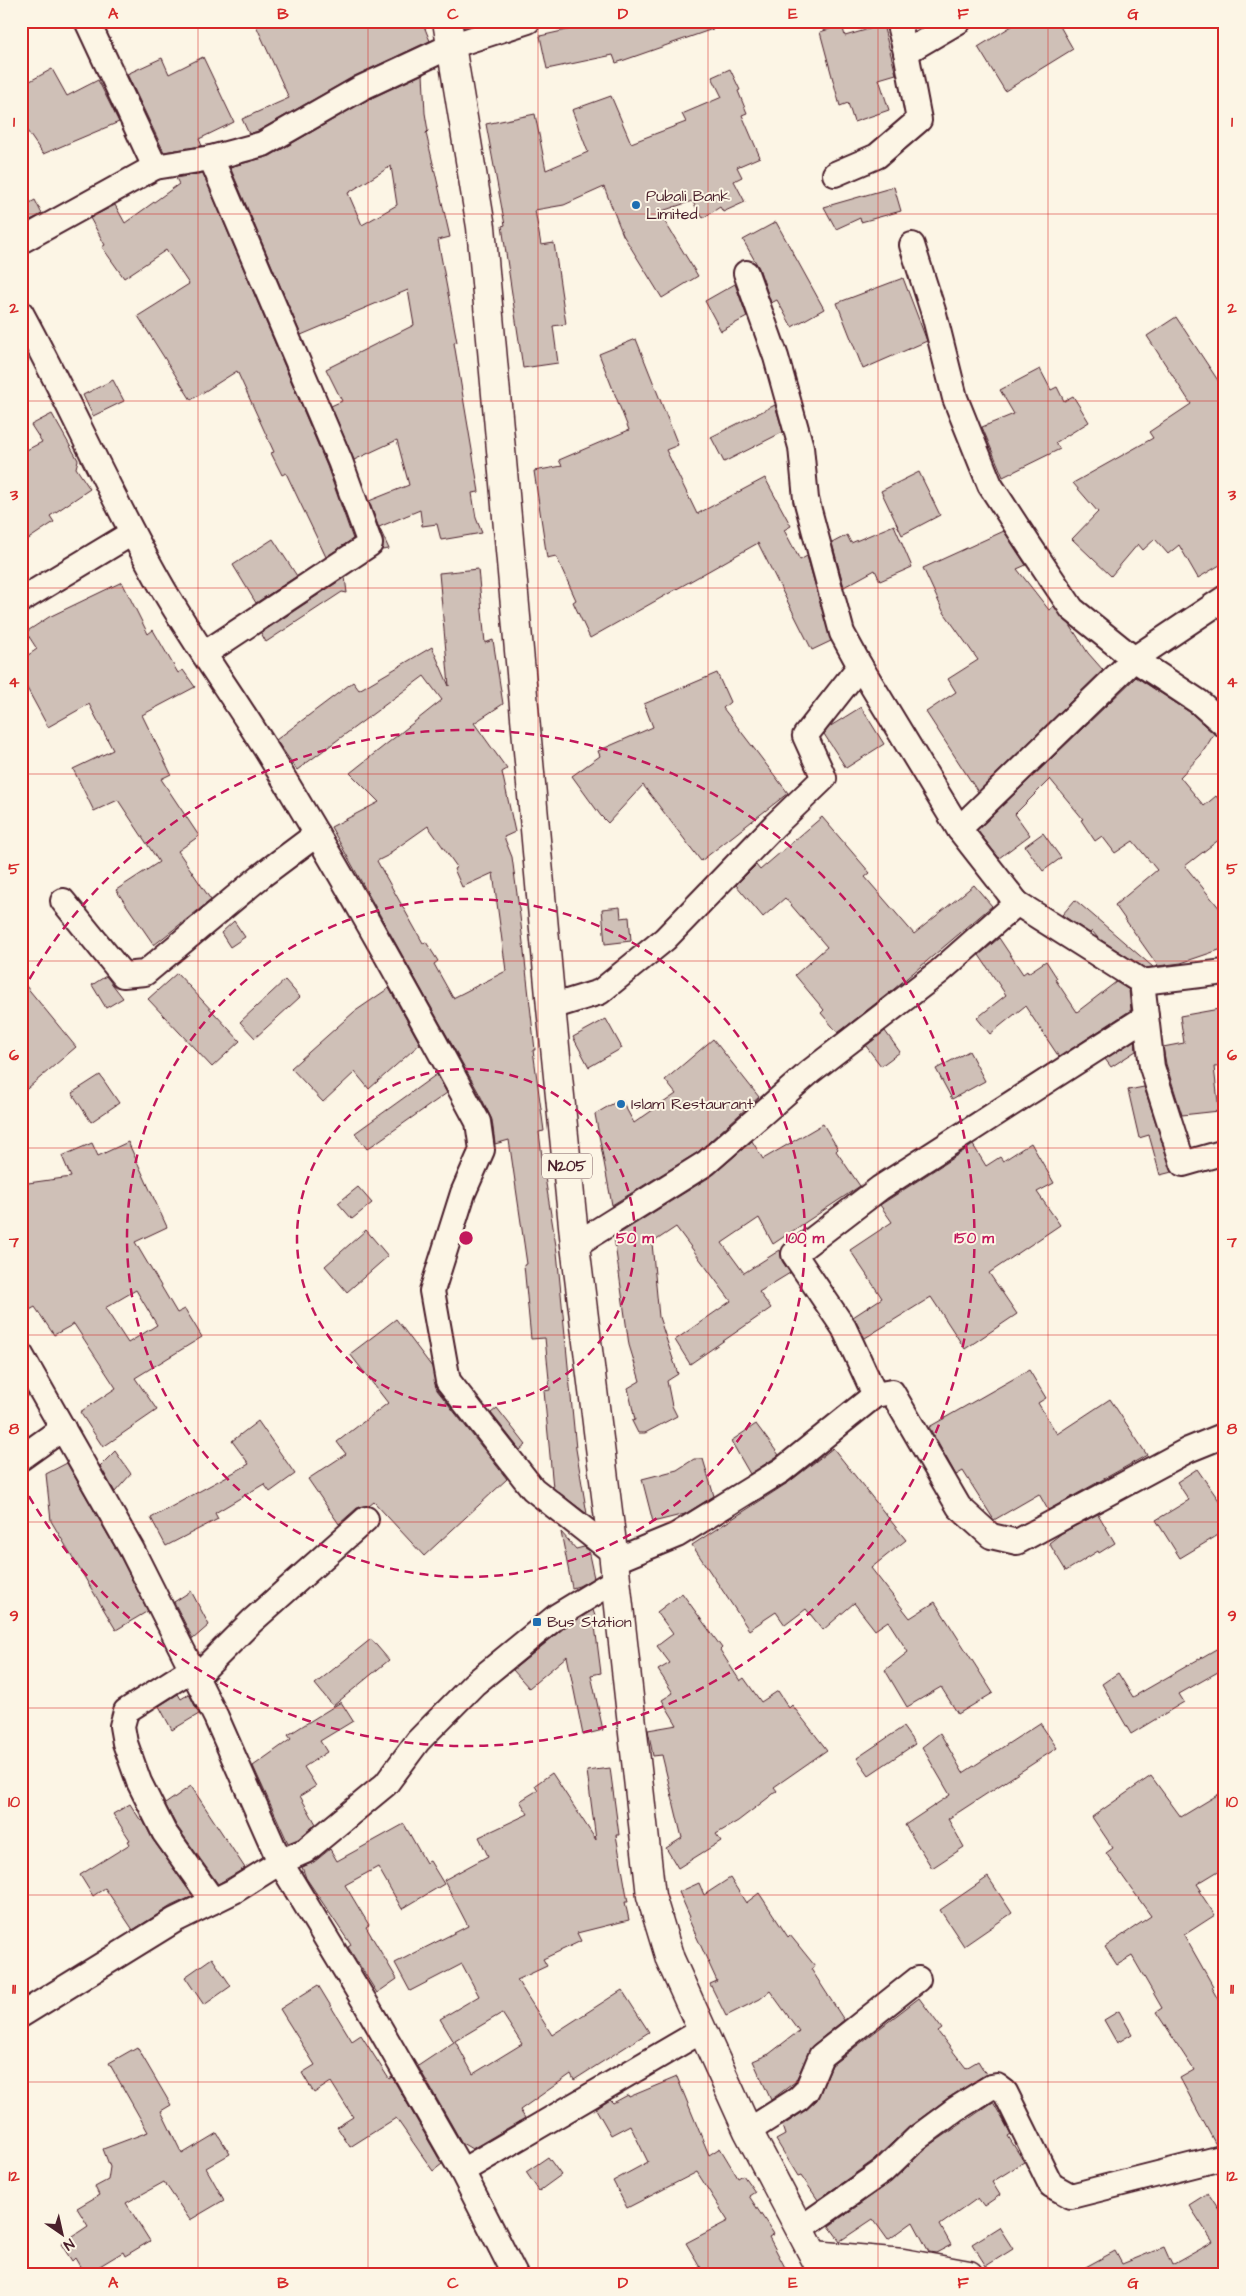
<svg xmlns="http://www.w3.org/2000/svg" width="1246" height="2296" font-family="'Architects Daughter',sans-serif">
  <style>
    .building { fill: #cfc0b7; stroke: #4a1f2b; fill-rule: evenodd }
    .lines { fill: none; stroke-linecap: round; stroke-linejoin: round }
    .minor-casing { stroke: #4a1f2b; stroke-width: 28 }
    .primary-casing { stroke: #4a1f2b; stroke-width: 31 }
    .trunk-casing { stroke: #4a1f2b; stroke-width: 31 }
    .minor { stroke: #fcf5e5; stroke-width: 24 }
    .primary { stroke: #fcf5e5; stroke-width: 28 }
    .trunk { stroke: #fcf5e5; stroke-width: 28 }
    .grid { fill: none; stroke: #d62828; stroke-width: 1; stroke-opacity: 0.55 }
    .ring { fill: none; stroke: #c2185b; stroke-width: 2.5; stroke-dasharray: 9 6 }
    .poi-dot { fill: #1f6fb2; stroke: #fcf5e5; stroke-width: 2 }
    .labels { text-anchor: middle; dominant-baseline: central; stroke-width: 4; stroke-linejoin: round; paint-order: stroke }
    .shield { fill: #fcf5e5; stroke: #7f5f63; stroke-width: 1 }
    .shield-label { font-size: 15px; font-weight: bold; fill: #4a1f2b }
    .poi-label { font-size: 16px; fill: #4a1f2b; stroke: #fcf5e5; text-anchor: start }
    .centre { fill: #c2185b; stroke: #fcf5e5; stroke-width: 2.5 }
    .ring-label { font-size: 15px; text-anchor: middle; font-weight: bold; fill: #c2185b; stroke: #fcf5e5; stroke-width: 4; stroke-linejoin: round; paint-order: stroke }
    .neatline { fill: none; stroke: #d62828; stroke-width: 2 }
    .grid-label { font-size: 16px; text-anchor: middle; font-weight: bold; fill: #d62828 }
  </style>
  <rect width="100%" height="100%" fill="#fcf5e5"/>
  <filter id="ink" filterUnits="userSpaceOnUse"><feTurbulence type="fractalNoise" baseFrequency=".02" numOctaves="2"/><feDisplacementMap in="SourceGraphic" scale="10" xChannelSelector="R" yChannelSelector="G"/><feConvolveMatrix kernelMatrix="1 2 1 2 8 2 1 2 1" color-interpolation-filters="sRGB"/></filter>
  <g filter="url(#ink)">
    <g class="building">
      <polygon points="254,21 422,21 430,41 355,76 258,131 249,134 242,119 289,98"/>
      <polygon points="607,21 726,21 727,24 616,63 613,55 547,69 540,36"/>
      <polygon points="1020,21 1057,21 1073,49 1005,91 978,47"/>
      <polygon points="842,25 845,36 883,25 896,74 879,79 889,110 854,122 848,103 840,106 820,32"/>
      <polygon points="203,57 234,122 199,139 202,146 164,152 127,74 162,58 169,74"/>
      <polygon points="52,69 67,96 98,80 119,122 43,154 21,122 21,86"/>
      <polygon points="730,69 740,90 738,91 747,113 742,115 760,157 737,167 742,177 734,181 745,202 723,212 720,207 703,218 692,201 659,212 698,276 662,298 623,235 604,187 564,205 535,210 541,245 554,243 566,324 553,326 558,363 523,368 502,226 505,225 486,124 535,114 546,170 588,152 572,110 611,96 631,143 686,122 682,114 722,97 712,77"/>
      <path d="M423,74L425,113L428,131L426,133L450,237L438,240L457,342L454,343L479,492L472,493L476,518L482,533L441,540L437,524L422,526L420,510L379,527L389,549L382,550L383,539L369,501L409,485L397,440L354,460L331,406L342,401L326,369L414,325L408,290L301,335L230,167L270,156L367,100ZM391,166L397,205L362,225L348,193Z"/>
      <polygon points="203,173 327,466 353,539 326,557 286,473 282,475 271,453 274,452 237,371 191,400 138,316 189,284 166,250 124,278 102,247 105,245 90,218 115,205 125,223 179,184 176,178"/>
      <polygon points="894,187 901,211 861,222 860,218 836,229 824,207"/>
      <polygon points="35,200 42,214 21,225 21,208"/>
      <polygon points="776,222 824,309 792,327 777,300 771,303 759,268 743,240"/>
      <polygon points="903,278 927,341 863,369 837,303"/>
      <polygon points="735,284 747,317 721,331 705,301"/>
      <polygon points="1176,317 1225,391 1225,562 1198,578 1179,545 1168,554 1155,539 1143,550 1138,544 1111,576 1072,539 1098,512 1073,483 1153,438 1149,432 1191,404 1147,336"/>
      <polygon points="636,339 678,445 666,450 697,514 765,478 791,526 784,530 800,560 807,556 831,641 812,650 758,543 590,638 573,602 576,600 556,556 547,558 534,471 562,466 559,460 629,430 599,354"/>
      <polygon points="1040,369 1051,390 1057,387 1064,401 1073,396 1089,422 1055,443 1060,449 1003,477 982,427 1014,414 1000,390"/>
      <polygon points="113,380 124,401 93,416 83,395"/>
      <polygon points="775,405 783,432 724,462 711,437"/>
      <polygon points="52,414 78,460 76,468 90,489 50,516 54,522 21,544 21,453 42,442 31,425"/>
      <polygon points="919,472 940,515 902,535 881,491"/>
      <polygon points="894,525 912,567 880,581 875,570 844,587 832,543 847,535 851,543"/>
      <polygon points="1004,531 1026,565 1017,569 1049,610 1054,606 1070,625 1088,653 1103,670 978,792 926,712 956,692 948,679 978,660 943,611 923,568"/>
      <polygon points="273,539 297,576 256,603 233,565"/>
      <path d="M478,569L485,643L493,640L503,704L474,723L507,769L502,772L515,832L504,837L512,857L520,916L535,1050H533L544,1131L539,1132L543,1165L557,1252L576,1449L587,1514L553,1488L544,1391L550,1390L545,1338L531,1339L524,1265L527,1264L509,1140L495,1144L492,1120L481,1097L331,827L379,802L350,773L442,700L424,676L297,770L276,740L353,682L359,690L432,647L449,686L439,573ZM428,826L457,867L454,869L462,887L493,873L506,971L453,998L434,964L438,961L426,942L423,943L377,861L391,854V852Z"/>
      <polygon points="345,577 347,593 342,592 266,642 261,633"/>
      <polygon points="122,582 148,634 153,630 178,673 183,670 195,687 142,715 171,774 161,779 199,836 178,851 211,900 154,945 116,890 159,862 118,800 94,811 73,769 113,750 89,704 48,727 21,677 21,660 37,649 26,632 49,617"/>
      <polygon points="717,673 730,702 723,708 788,793 701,861 643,785 608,823 601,816 572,776 600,756 598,751 653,727 644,704"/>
      <polygon points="1136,677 1191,713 1214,734 1201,755 1180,777 1204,806 1216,796 1225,807 1225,835 1185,866 1225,915 1225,948 1181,963 1158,966 1115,905 1157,870 1133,841 1115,853 1102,836 1095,841 1081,820 1083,819 1050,779 1015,814 1030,835 999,858 977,830"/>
      <polygon points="861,707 884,744 846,768 824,734 829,727"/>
      <polygon points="822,817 870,873 865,877 914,934 974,885 992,906 894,989 838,1033 821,1013 824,1010 795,975 827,947 785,898 763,917 736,885 756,865 760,870"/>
      <polygon points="1043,833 1061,858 1043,871 1025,846"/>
      <polygon points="1075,900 1088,911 1153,967 1145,968 1098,938 1092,931 1090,933 1062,915"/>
      <polygon points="620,907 621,918 629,917 631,941 605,944 602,909"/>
      <polygon points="234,921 245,937 230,947 221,933"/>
      <polygon points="999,938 1023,974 1027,971 1028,973 1046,961 1057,978 1055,979 1077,1012 1116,982 1129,990 1131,1010 1059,1057 1025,1006 990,1034 977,1018 1006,995 979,955"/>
      <polygon points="177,973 240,1041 212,1067 148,999"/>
      <polygon points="106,976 123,998 106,1008 92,985"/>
      <polygon points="21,980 76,1047 21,1094"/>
      <polygon points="285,980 300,997 255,1038 240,1022"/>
      <polygon points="389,988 420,1044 369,1089 355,1072 323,1102 291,1068 354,1012"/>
      <polygon points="1219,1009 1225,1038 1225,1066 1214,1067 1219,1111 1182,1115 1166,1064 1163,1047 1184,1043 1180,1016"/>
      <polygon points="606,1019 622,1048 589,1067 573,1037"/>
      <polygon points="885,1031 900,1052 881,1066 866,1046"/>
      <polygon points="713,1039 759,1097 698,1152 612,1205 595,1114 621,1099 634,1123 676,1094 665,1080"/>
      <polygon points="1135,1040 1136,1051 1111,1067 1105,1059"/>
      <polygon points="969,1051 985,1081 952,1099 936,1069"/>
      <polygon points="437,1074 447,1093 367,1149 355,1133"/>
      <polygon points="100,1075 119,1103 91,1122 72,1093"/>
      <polygon points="1144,1087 1172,1172 1160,1175 1149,1135 1139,1138 1128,1090"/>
      <polygon points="823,1124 838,1149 836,1151 860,1186 773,1244 759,1218 722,1243 744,1273 780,1250 782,1261 790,1273 759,1292 771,1308 690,1364 675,1340 731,1301 676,1227 652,1243 659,1317 678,1374 667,1381 672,1406 677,1416 645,1433 638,1433 632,1421 635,1420 628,1388 640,1381 629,1345 614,1237 713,1175 752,1141 763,1159"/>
      <path d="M128,1142L167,1227L135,1242L177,1313L185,1309L202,1337L135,1378L157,1410L103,1447L80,1412L116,1388L74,1324L54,1335L35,1307L21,1315V1184L71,1177L62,1156L92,1143L98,1156ZM136,1290L157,1325L128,1343L105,1308Z"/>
      <polygon points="1031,1143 1054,1183 1037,1192 1060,1225 989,1273 1017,1314 965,1349 931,1297 865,1338 853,1317 882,1298 850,1250 892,1222 880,1205 973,1145 986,1166 1000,1157 1003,1161"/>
      <polygon points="358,1187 372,1203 352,1219 338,1203"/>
      <polygon points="366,1230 388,1256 347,1292 325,1266"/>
      <polygon points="396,1319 432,1367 437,1390 507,1479 424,1556 374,1502 369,1506 357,1508 339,1524 308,1479 346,1454 337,1442 388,1403 350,1354"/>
      <polygon points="1029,1370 1046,1398 1038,1403 1057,1434 1110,1399 1147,1455 1048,1510 1039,1494 994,1520 963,1471 956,1475 929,1427"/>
      <polygon points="497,1408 526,1445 520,1450 491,1413"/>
      <polygon points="258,1421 295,1474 270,1492 264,1484 215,1513 218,1519 166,1546 151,1518 249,1464 232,1441"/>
      <polygon points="756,1424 779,1455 750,1474 731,1441"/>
      <polygon points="833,1448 906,1540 871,1568 910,1618 935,1602 993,1693 958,1714 941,1687 907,1707 885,1670 908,1652 888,1621 875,1630 854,1603 823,1630 806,1609 785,1625 776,1612 749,1630 692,1545 789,1482"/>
      <polygon points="115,1451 131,1474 115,1492 100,1466"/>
      <polygon points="694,1459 703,1459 714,1496 685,1514 653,1522 642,1479 677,1470"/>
      <polygon points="67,1463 120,1556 148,1611 116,1630 51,1521 46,1474"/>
      <polygon points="1197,1469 1225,1509 1225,1531 1180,1558 1156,1520 1189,1500 1177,1482"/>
      <polygon points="1098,1514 1115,1543 1099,1553 1098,1551 1066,1571 1049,1543 1062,1533"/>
      <polygon points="561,1532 576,1549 584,1547 588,1550 594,1578 579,1586 572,1588"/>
      <polygon points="191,1591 209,1625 193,1639 174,1602"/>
      <polygon points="682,1593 722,1648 720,1650 740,1681 744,1678 761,1702 778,1691 789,1708 792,1705 827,1750 774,1787 777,1791 738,1821 716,1834 721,1841 678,1868 666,1848 682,1838 662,1755 653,1756 648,1730 677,1725 662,1700 673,1693 658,1670 670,1663 657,1646 673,1634 657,1612"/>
      <polygon points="593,1610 598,1625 595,1626 601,1673 591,1675 603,1730 583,1735 567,1656 529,1688 513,1670 565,1627"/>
      <polygon points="371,1639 389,1660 333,1706 315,1684"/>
      <polygon points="1225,1644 1225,1668 1179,1694 1184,1702 1131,1734 1102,1684 1118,1673 1133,1697"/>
      <polygon points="178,1694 181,1699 189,1694 199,1714 172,1730 159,1706"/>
      <polygon points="341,1702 353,1721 320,1741 327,1752 304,1767 316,1786 300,1796 316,1824 298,1839 288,1843 253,1766 291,1739 288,1735"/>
      <polygon points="1040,1723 1057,1748 948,1819 964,1847 932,1868 905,1825 950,1795 922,1747 940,1733 963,1773"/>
      <polygon points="903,1727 915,1744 869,1775 857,1758"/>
      <path d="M610,1768L619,1835H616L628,1902H625L629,1920L577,1933L581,1941L543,1959L547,1966L517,1980L552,2035L622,1990L649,2032L574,2080L571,2074L520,2110L525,2118L472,2149L462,2143L418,2066L454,2042L440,2019L479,1996L462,1964L410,1991L395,1963L468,1926L444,1880L488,1856L479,1837L528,1814L520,1801L538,1790L535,1785L552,1773L596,1840L587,1771ZM502,2013L522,2044L473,2074L455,2041Z"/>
      <polygon points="1151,1776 1181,1817 1219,1794 1225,1803 1225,1867 1197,1884 1201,1890 1199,1891 1215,1915 1184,1935 1213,1986 1211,1987 1225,2012 1225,2144 1216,2145 1180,2078 1194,2070 1156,2012 1162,2008 1132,1956 1117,1965 1105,1947 1151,1916 1106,1853 1113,1848 1092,1817"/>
      <polygon points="191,1786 245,1868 218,1884 176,1825 165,1804"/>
      <polygon points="130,1804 141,1821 143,1820 153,1840 193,1896 171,1906 133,1930 105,1888 93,1896 80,1875 130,1844 128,1841 130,1840 113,1814"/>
      <polygon points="404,1824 426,1863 430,1861 444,1884 402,1909 378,1867 345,1885 369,1925 366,1927 397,1979 377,1993 348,1947 351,1945 306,1878 302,1867 314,1862 330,1849 337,1861"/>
      <polygon points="988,1877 1012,1913 964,1946 940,1910"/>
      <polygon points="730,1878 746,1903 759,1893 788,1937 790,1935 815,1966 811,1969 844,2020 812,2046 795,2082 771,2100 753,2061 769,2054 799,2031 770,1991 760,1999 726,2016 710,1984 717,1981 688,1918 690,1917 679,1892 699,1883 704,1895"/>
      <polygon points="212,1958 231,1986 204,2005 185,1977"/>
      <polygon points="318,1985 352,2041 361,2035 389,2079 392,2077 442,2164 433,2171 396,2118 350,2147 337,2127 353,2117 331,2082 314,2093 302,2073 315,2065 280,2009"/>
      <polygon points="919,1998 942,2029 938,2032 966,2068 978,2061 986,2074 948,2098 909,2127 874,2160 818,2200 801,2175 798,2176 776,2140 785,2135 782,2126 806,2110 817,2100 832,2065"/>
      <polygon points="1119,2011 1132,2034 1117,2043 1104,2020"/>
      <polygon points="137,2047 171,2105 161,2111 182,2154 217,2133 230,2154 206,2168 224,2200 190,2220 164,2182 126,2203 150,2241 125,2256 123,2252 85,2275 75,2258 72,2261 61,2244 88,2226 77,2208 99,2195 95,2187 108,2180 110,2167 103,2149 148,2132 109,2063"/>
      <polygon points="677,2077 709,2155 720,2148 738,2178 743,2175 755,2192 749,2196 774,2234 769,2237 789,2275 705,2275 686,2243 728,2221 697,2172 627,2208 613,2181 648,2162 630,2125 611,2135 596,2109 610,2100 613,2103 628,2095 629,2097"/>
      <polygon points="993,2102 1011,2134 1008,2136 1024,2162 992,2182 1000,2195 984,2206 978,2198 940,2225 951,2245 936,2253 929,2252 913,2222 888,2240 873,2219 840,2241 829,2226 891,2182 926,2148"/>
      <polygon points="548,2157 561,2175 539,2191 526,2172"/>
      <polygon points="1208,2193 1225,2219 1225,2275 1071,2275 1115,2251 1122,2264 1164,2247 1172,2265 1213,2242 1189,2205"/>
      <polygon points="999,2227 1013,2249 986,2266 972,2244"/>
    </g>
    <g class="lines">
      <g class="minor-casing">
        <g id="minor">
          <polyline points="87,21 155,167 211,158 263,144 361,88 451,46 528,21"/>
          <polyline points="906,52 959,21"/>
          <polyline points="835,174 877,156 919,120 906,52 898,21"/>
          <polyline points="21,241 155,167"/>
          <polyline points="912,245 934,314 955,398 990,485 1029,545 1072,609 1134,659 1199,702 1225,725"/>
          <polyline points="746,273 776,357 801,447 806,499 842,633 860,666 959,829"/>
          <path d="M21,313C70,403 111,498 162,587C197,648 239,704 275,764C346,881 413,1001 478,1122L482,1150L463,1193L432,1291L448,1381L533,1489L613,1552"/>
          <polyline points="21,600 132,533"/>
          <polyline points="204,654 370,544 340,461 211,158"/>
          <polyline points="63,901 123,975 145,973 261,876 317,834"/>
          <polyline points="1017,903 1142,982 1225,972"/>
          <polyline points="1142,982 1152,1067 1183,1164 1225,1152"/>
          <polyline points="551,1007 600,992 665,939 775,825 824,778 805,736 860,666"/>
          <polyline points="575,1245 706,1163 811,1071 939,972 1017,903 959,829 1134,659 1225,598"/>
          <polyline points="21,1355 132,1550 216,1717 280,1862 366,2004 462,2171 515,2275"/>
          <polyline points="875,1395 844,1328 794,1254 880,1188 1146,1017"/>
          <polyline points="21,1458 63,1428"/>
          <polyline points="614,1561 677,1535 782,1470 875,1395 892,1392 959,1507 991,1536 1017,1542 1188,1450 1225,1435"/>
          <polyline points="192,1669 126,1711 122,1726 125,1743 139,1782 164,1832 213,1901"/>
          <polyline points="196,1677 252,1621 366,1519"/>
          <polyline points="21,2015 175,1920 234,1891 280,1862 305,1851 386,1784 418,1741 474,1684 557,1616 616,1580"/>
          <polyline points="748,2131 798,2099 807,2090 821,2056 918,1979"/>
          <polyline points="462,2171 703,2030"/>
          <polyline points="800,2229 883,2171 917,2138 956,2109 991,2087 997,2086 1005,2092 1051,2185 1071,2196 1225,2157"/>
        </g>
      </g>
      <g class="primary-casing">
        <polyline id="primary" points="814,2255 903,2263 969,2275"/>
      </g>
      <g class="trunk-casing">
        <polyline id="trunk" points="447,21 481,227 551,1007 575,1245 613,1552 651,1896 670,1959 748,2131 824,2275"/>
      </g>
      <use href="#minor" class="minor"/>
      <use href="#primary" class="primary"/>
      <use href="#trunk" class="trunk"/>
    </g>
  </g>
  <path class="grid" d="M198,21V2275M368,21V2275M538,21V2275M708,21V2275M878,21V2275M1048,21V2275M21,214H1225M21,401H1225M21,588H1225M21,774H1225M21,961H1225M21,1148H1225M21,1335H1225M21,1522H1225M21,1708H1225M21,1895H1225M21,2082H1225"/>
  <g class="ring">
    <circle cx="466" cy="1238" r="169"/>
    <circle cx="466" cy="1238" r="339"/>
    <path d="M22 992A508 508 0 1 1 22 1484"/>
  </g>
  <g class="poi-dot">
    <circle cx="636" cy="205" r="5"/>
    <circle cx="621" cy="1104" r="5"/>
    <rect x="532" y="1617" width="10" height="10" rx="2.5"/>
  </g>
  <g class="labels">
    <rect class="shield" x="542" y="1153.5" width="50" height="25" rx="4"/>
    <g class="shield-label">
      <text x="567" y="1166">N205</text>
    </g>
    <g class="poi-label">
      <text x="646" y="196">Pubali Bank<tspan x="646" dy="18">Limited</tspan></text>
      <text x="631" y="1104">Islam Restaurant</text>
      <text x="547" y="1622">Bus Station</text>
    </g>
  </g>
  <circle cx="466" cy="1238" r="8" class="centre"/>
  <g class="ring-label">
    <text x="635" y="1243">50 m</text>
    <text x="805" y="1243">100 m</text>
    <text x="974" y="1243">150 m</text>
  </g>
  <rect width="1246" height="2296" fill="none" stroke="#fcf5e5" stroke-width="55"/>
  <g transform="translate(62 2234) rotate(146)" stroke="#fcf5e5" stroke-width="4" paint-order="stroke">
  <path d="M0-4L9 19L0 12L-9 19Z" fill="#4a1f2b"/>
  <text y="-8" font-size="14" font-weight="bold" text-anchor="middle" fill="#4a1f2b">N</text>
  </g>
  <rect x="28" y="28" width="1190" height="2240" class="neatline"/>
  <g class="grid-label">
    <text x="113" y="19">A</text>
    <text x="283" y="19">B</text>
    <text x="453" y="19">C</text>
    <text x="623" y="19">D</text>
    <text x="793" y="19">E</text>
    <text x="963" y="19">F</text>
    <text x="1133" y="19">G</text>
    <text x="14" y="127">1</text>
    <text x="1232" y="127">1</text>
    <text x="14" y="313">2</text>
    <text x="1232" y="313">2</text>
    <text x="14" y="500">3</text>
    <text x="1232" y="500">3</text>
    <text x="14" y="687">4</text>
    <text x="1232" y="687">4</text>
    <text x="14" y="874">5</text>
    <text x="1232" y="874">5</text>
    <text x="14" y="1060">6</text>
    <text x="1232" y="1060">6</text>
    <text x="14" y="1247">7</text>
    <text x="1232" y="1247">7</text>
    <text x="14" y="1434">8</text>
    <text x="1232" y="1434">8</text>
    <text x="14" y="1621">9</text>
    <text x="1232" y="1621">9</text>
    <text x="14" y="1807">10</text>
    <text x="1232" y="1807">10</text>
    <text x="14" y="1994">11</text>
    <text x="1232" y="1994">11</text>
    <text x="14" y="2181">12</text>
    <text x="1232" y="2181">12</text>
    <text x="113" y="2288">A</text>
    <text x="283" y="2288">B</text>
    <text x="453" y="2288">C</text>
    <text x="623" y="2288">D</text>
    <text x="793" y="2288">E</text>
    <text x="963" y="2288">F</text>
    <text x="1133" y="2288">G</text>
  </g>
</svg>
